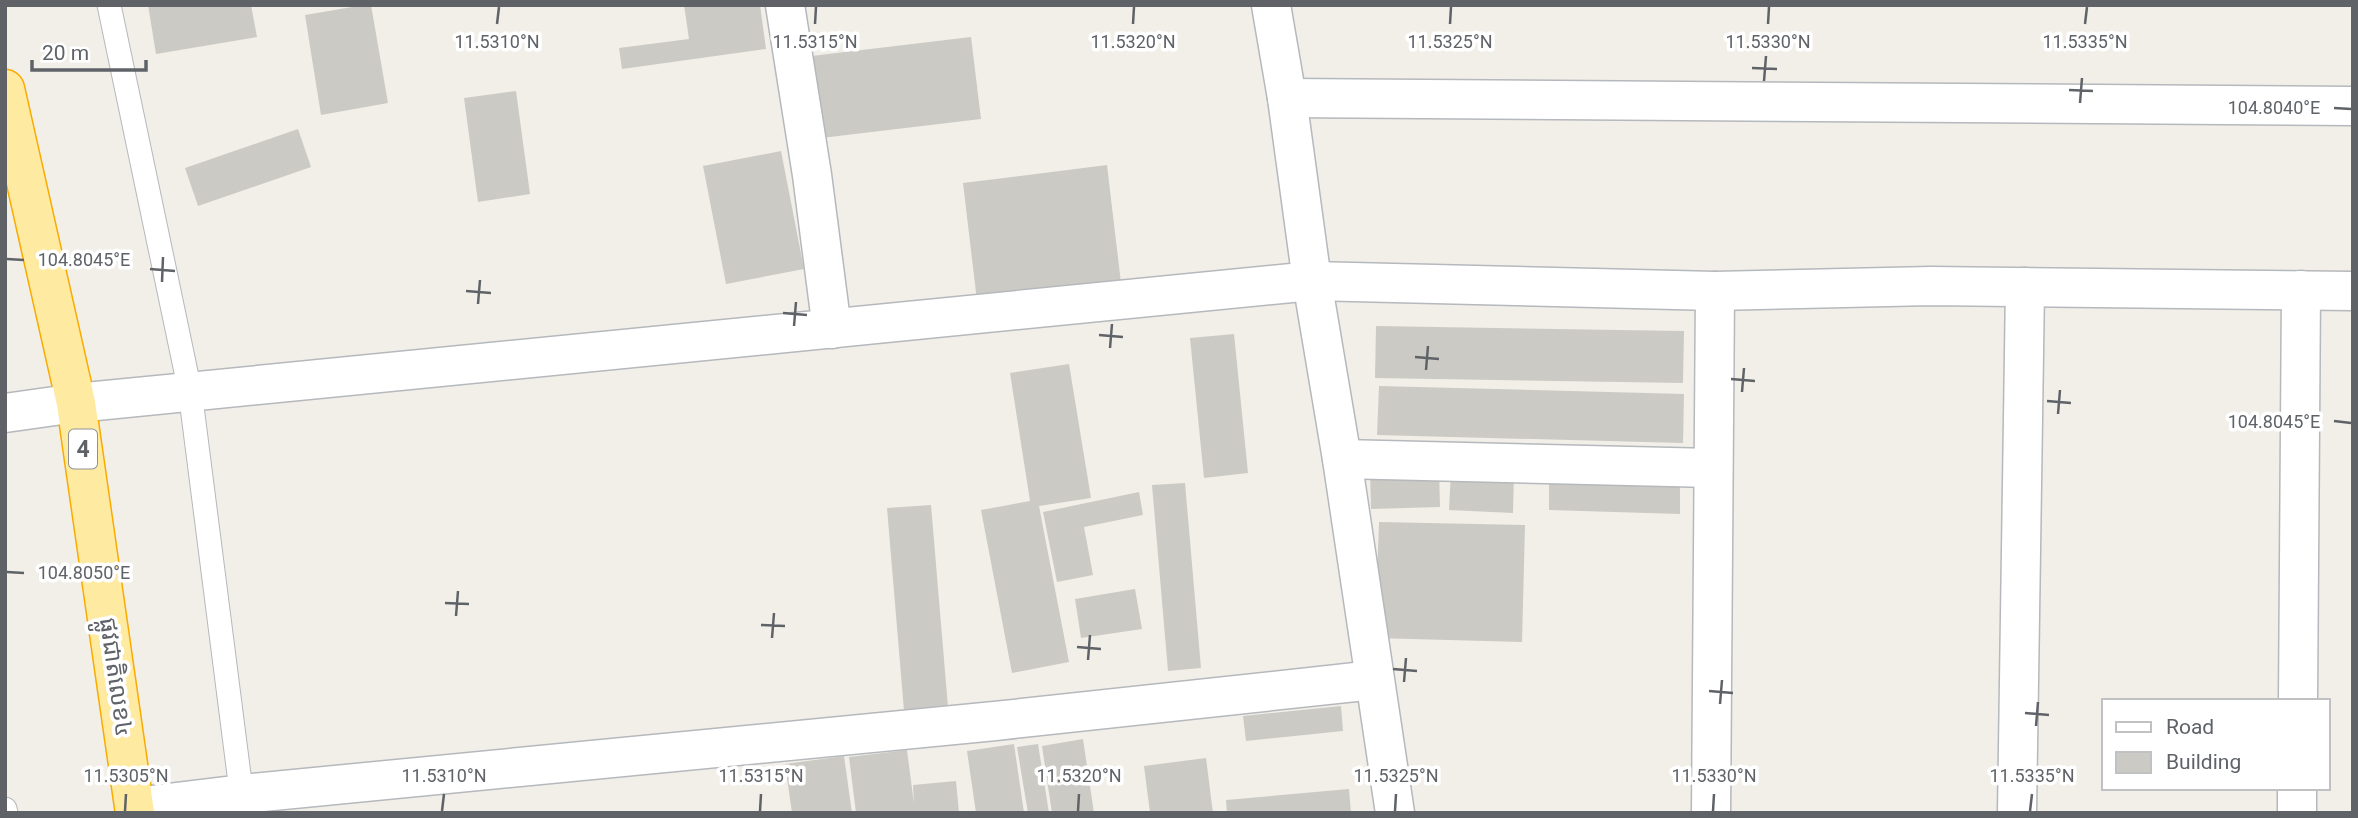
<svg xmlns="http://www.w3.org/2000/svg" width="2358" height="818" font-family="Roboto,'Noto Sans Khmer',sans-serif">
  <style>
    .building { fill: #cccac5 }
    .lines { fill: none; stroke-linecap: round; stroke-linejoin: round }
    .service-casing { stroke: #b5b8bc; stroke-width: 25 }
    .minor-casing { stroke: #b5b8bc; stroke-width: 41 }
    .tertiary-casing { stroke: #b5b8bc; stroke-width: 41 }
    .trunk-casing { stroke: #f9ab00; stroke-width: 41 }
    .service { stroke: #fff; stroke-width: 23 }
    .minor { stroke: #fff; stroke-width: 38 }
    .tertiary { stroke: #fff; stroke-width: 38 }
    .trunk { stroke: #feeaa1; stroke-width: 38 }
    .ticks { fill: none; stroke: #5f6368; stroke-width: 2.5 }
    .labels { text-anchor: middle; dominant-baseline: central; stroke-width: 7; stroke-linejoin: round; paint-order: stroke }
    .shield { fill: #fff; stroke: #8f9295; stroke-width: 2 }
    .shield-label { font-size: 23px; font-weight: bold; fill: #5f6368 }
    .street-label { font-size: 24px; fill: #5f6368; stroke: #fff }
    .ticks-label { font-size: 18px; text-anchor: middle; fill: #5f6368; stroke: #fff; stroke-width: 7; stroke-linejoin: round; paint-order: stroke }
  </style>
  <rect width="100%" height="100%" fill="#f1efe8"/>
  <g class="building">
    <polygon points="148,5 251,5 257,37 156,54"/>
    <polygon points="364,5 371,5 388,103 321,115 305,15"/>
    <polygon points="684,5 760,5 766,49 622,69 619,48 689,39"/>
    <polygon points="971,37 981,119 813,139 803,57"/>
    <polygon points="516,91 530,194 478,202 464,98"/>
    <polygon points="298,129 311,167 198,206 185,168"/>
    <polygon points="781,151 804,269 726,284 703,166"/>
    <polygon points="1107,165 1121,283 977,301 963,183"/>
    <polygon points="1376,326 1684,331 1683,383 1375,378"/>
    <polygon points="1234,334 1248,473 1204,478 1190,338"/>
    <polygon points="1069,364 1091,498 1039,506 1069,662 1012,673 981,510 1030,501 1010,373"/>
    <polygon points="1379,386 1684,394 1683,443 1377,435"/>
    <polygon points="1439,467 1440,507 1371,509 1370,469"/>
    <polygon points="1451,471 1514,474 1513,513 1449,510"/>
    <polygon points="1549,476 1680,479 1680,514 1549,510"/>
    <polygon points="1185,483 1201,668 1168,671 1152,485"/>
    <polygon points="1139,492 1143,515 1084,527 1093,575 1057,582 1043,512"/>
    <polygon points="931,505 948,707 904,711 887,508"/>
    <polygon points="1379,522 1525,525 1522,642 1375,638"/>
    <polygon points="1135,589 1142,629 1081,638 1075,599"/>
    <polygon points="1341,706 1343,731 1246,741 1243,716"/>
    <polygon points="1083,739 1094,813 1052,813 1042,746"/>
    <polygon points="1014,744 1024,813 976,813 967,751"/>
    <polygon points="1038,744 1049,813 1028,813 1017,747"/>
    <polygon points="907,750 914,804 913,785 956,781 959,813 856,813 849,757"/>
    <polygon points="844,756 852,813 792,813 785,764"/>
    <polygon points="1206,758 1213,813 1150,813 1144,766"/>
    <polygon points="1349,789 1351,813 1227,813 1226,800"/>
  </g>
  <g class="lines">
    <g class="service-casing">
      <g id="service">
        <polyline points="109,5 190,391 243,806"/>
        <polyline points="5,809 6,813"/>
      </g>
    </g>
    <g class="minor-casing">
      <g id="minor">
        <polyline points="785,5 812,175 832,329"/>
        <polyline points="1271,5 1287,98 1312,281 1342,459 1395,813"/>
        <polyline points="1287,98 2353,106"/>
        <polyline points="76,403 1312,281 1715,291 1931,286 2353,291"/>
        <polyline points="1342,459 1712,468"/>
        <polyline points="2298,701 2301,290"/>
        <polyline points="135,807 242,794 995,721 1374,680"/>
        <polyline points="1711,813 1715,291"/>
        <polyline points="2017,813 2025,287"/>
        <polyline points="2297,813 2297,788"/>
      </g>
    </g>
    <g class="tertiary-casing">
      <polyline id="tertiary" points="5,413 76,403"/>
    </g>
    <g class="trunk-casing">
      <polyline id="trunk" points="5,89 76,403 135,813"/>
    </g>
    <use href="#service" class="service"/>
    <use href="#minor" class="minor"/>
    <use href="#tertiary" class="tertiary"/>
    <use href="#trunk" class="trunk"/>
  </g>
  <path class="ticks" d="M497,24L499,7M815,24L816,7M1133,24L1134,7M1450,24L1451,7M1768,24L1769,7M2085,24L2087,7M1752,68L1777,69M1764,81L1766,56M2069,90L2093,91M2080,103L2082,78M2334,108L2351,109M7,259L24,260M150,269L175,271M162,282L163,257M466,291L491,293M478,304L480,280M783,313L807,315M794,326L796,302M1099,335L1123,337M1110,348L1112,324M1415,357L1439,359M1426,370L1428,346M1731,379L1755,381M1742,392L1744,368M2047,401L2071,403M2058,414L2060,390M2334,421L2351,423M7,572L24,573M445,603L469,604M456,616L458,591M761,625L785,626M772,638L774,613M1077,647L1101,649M1088,660L1090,635M1393,669L1417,671M1404,682L1406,658M1709,691L1733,693M1720,704L1722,680M2025,713L2049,715M2036,726L2038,702M125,811L126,794M442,811L444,794M760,811L761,794M1078,811L1079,794M1395,811L1396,794M1713,811L1714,794M2030,811L2032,794"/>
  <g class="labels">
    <rect class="shield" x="69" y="429.5" width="28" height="39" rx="5"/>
    <g class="shield-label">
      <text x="83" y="449">4</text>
    </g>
    <g class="street-label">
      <text transform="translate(116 677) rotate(82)">ផ្លូវជាតិលេខ៤</text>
    </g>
  </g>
  <g class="ticks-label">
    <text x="497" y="48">11.5310°N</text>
    <text x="815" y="48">11.5315°N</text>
    <text x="1133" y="48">11.5320°N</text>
    <text x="1450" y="48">11.5325°N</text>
    <text x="1768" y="48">11.5330°N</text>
    <text x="2085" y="48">11.5335°N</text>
    <text x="2274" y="114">104.8040°E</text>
    <text x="84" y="266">104.8045°E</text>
    <text x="2274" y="428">104.8045°E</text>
    <text x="84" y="579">104.8050°E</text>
    <text x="126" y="782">11.5305°N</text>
    <text x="444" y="782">11.5310°N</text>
    <text x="761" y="782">11.5315°N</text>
    <text x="1079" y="782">11.5320°N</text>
    <text x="1396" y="782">11.5325°N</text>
    <text x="1714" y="782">11.5330°N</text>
    <text x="2032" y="782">11.5335°N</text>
  </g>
  <rect width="2358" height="818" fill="none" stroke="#5f6368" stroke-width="14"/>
  <rect x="2102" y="699" width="228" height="91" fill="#ffffff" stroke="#bfc1c3" stroke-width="2"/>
  <rect x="2116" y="722" width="35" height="10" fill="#ffffff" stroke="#bfc1c3" stroke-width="2"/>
  <text x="2166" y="734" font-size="21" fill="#5f6368">Road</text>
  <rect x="2116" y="752" width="35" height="21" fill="#cccac5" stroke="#bfc1c3" stroke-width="2"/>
  <text x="2166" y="769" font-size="21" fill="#5f6368">Building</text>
  <path d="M32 60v10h114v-10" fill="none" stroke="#5f6368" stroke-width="3.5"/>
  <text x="42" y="60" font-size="21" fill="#5f6368" stroke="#ffffff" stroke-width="5" paint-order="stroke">20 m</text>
</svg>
